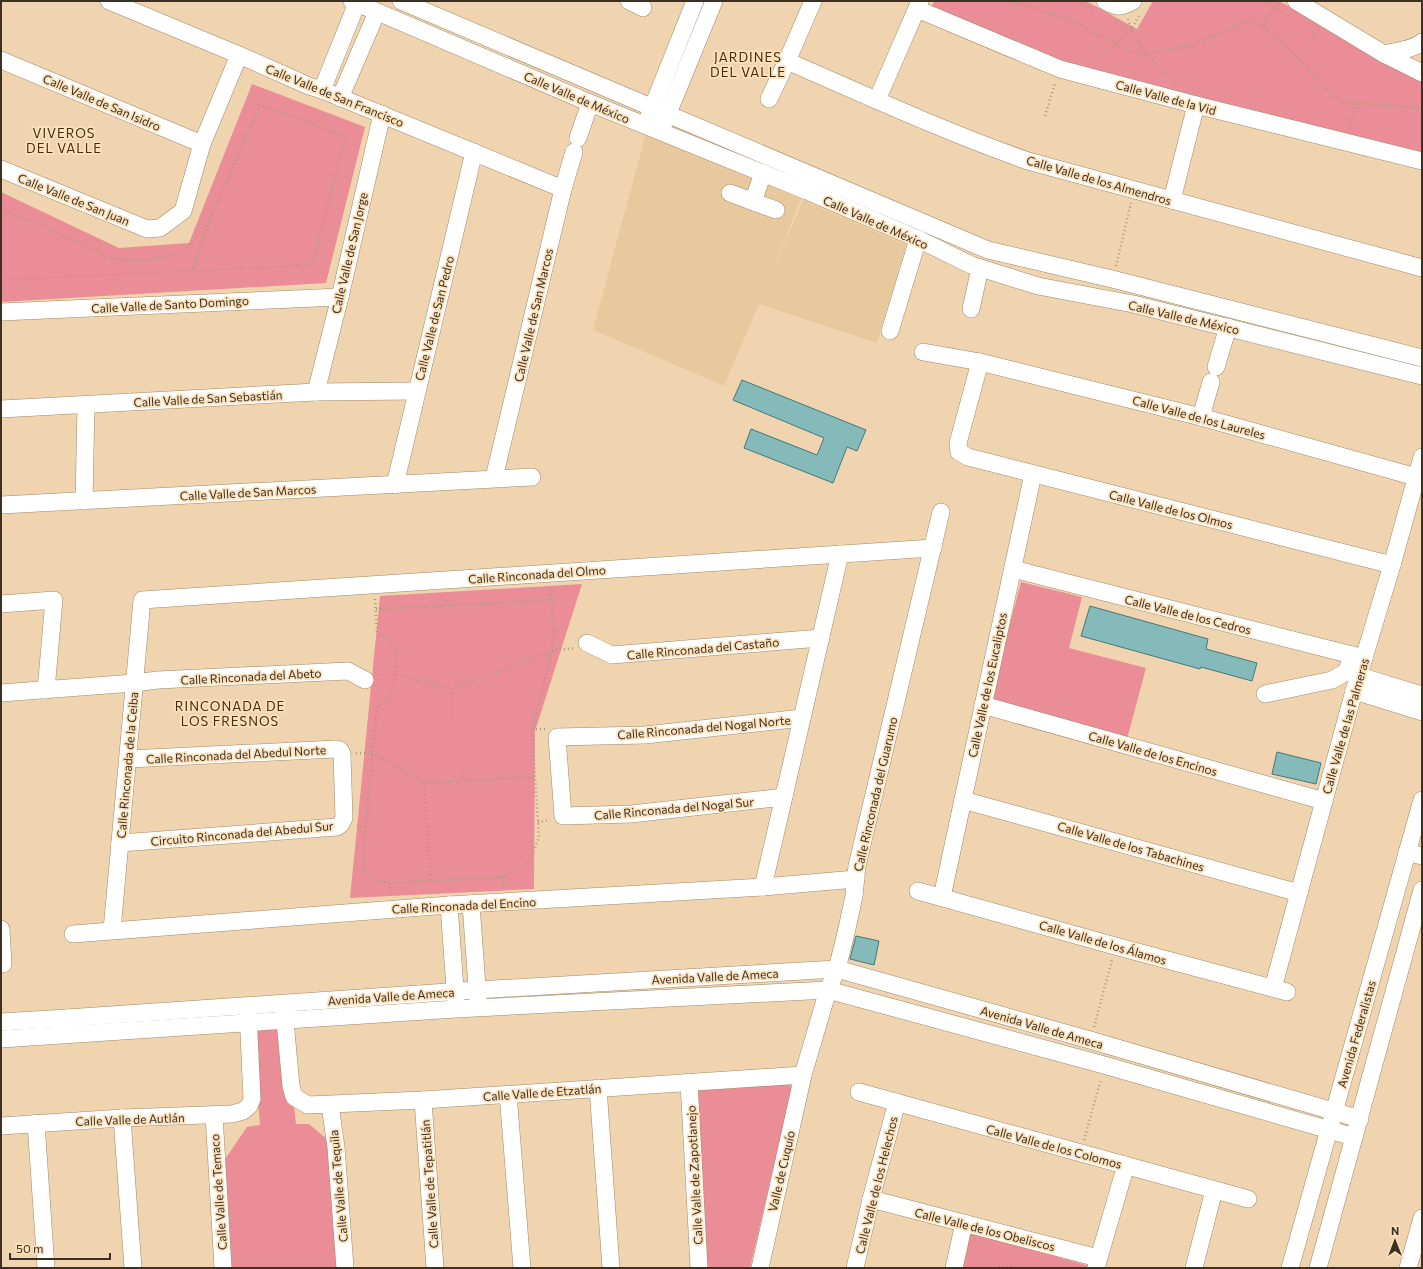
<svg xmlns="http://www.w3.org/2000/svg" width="1423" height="1269" font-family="Commissioner,sans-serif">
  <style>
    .built { fill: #e8c99e }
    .green { fill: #eb8d96 }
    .building { fill: #84bbba; stroke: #437878 }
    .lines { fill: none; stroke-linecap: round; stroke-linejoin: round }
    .minor-casing { stroke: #a18866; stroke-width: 18 }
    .path { stroke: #ae997c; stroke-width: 2.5; stroke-dasharray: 1 3; stroke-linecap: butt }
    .minor { stroke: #fff; stroke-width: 17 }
    .labels { text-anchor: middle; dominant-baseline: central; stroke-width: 3.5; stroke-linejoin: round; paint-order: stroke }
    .street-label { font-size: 12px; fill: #3b3022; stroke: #fce1bc }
    .neighbourhood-label { font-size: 13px; letter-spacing: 1px; fill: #442e0d; stroke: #fce1bc }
  </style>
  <rect width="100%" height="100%" fill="#efd4af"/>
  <polygon class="built" points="646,133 801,199 770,278 803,200 906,245 877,343 759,304 724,386 593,330"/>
  <g class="green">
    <polygon points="934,1 1086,1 1137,29 1153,1 1279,1 1422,78 1422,156 1063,63 930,11"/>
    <polygon points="252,84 365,127 326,283 1,302 1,192 119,248 189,243"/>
    <polygon points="1021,582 1082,597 1069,648 1146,668 1127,739 989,703"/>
    <polygon points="582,584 535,731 534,889 350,898 380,596"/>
    <polygon points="285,1028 296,1124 309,1124 335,1146 342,1268 232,1268 223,1162 247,1127 260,1125 252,1031"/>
    <polygon points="784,1079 792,1088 750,1268 704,1268 694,1085"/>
    <polygon points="966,1231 1093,1267 958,1268"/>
  </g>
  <g class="building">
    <polygon points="742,380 866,430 857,451 847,447 833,483 744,448 751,429 817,455 824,438 733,400"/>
    <polygon points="1090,606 1208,639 1206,649 1257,663 1252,681 1201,667 1200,669 1081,636"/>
    <polygon points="1277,752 1321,763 1316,784 1272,774"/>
    <polygon points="856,936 879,941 874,965 850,959"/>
  </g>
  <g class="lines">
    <g class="minor-casing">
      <g id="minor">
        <polyline points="109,1 239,55 309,86 322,90 563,189"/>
        <polyline points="352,1 590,103 807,191 918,239 971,265 1038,286 1133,304 1422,376"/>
        <polyline points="401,1 988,250 1112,279 1422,358"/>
        <polyline points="629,1 643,8"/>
        <path d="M1105,1C1117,8 1121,8 1133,1"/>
        <polyline points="1296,1 1384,54 1422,73"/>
        <polyline points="917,9 1060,69 1196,105 1422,161"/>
        <path d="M1384,54C1396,51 1413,50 1422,42"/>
        <polyline points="1,60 202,144"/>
        <path d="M787,61C867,96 946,132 1028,161L1422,268"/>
        <polyline points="322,90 357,3"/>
        <polyline points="340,98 377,12"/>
        <polyline points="769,99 787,61 813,1"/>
        <polyline points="877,100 920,1"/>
        <polyline points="649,116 695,1"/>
        <polyline points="664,123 714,1"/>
        <polyline points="578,138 590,103"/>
        <polyline points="1,169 147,229 160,228 183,211 202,144 239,55"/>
        <polyline points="730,193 776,210"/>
        <polyline points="1172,200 1196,105"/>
        <polyline points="753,202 763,173"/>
        <polyline points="971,309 980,268"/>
        <polyline points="1,312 340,297"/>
        <polyline points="890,331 918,239"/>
        <polyline points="923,352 980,362 1201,417 1416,477"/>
        <polyline points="980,362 958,443 959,452 968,457 1392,565"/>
        <polyline points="1216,367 1228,327"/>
        <polyline points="316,392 340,297 382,114"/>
        <polyline points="1,409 316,392 416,391"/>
        <polyline points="1201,417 1211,382"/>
        <polyline points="494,478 563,189 574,152"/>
        <polyline points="395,485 474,152"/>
        <polyline points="84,501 86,405"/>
        <polyline points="1,505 532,477"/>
        <polyline points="1013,569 1364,658"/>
        <polyline points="1,604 54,600 46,690"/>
        <polyline points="587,643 612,655 821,638"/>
        <polyline points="1359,676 1422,695"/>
        <polyline points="1354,691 1422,712"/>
        <polyline points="1,693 134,683 158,680 348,671 365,680"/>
        <polyline points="1265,694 1332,680 1346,672 1353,655"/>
        <polyline points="983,705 1324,801"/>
        <polyline points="784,797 631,814 563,816 557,737 645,735 802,718"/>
        <polyline points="963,800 1299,893"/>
        <polyline points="120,843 337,827 341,824 344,818 342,754 340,750 336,749 128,759"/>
        <polyline points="1407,852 1422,856"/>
        <polyline points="763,887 840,554"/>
        <polyline points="918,891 1115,946 1287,992"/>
        <polyline points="942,897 1033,474"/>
        <polyline points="471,904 478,1001"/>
        <polyline points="449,905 456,1003"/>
        <polyline points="1,929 3,964 1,964"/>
        <polyline points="112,930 142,600 933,548"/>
        <polyline points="73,934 449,905 763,887 856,879"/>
        <polyline points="1273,988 1354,691 1392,565 1422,457"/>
        <polyline points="284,1010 291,1086 294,1097 308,1105 423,1100 803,1075"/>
        <polyline points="1,1022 67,1018"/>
        <polyline points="67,1035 67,1018 477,990 837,969 1090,1040 1360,1119"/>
        <polyline points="1,1039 456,1009 828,990 1104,1065 1354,1137"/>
        <polyline points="689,1082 699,1268"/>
        <polyline points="598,1088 611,1268"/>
        <polyline points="859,1092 1248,1199"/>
        <polyline points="508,1094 522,1268"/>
        <polyline points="423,1100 435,1268"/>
        <polyline points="330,1105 336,1147 345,1268"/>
        <polyline points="214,1115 223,1268"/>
        <polyline points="122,1118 133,1268"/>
        <polyline points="36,1123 46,1268"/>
        <polyline points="1,1126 122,1118 232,1114 243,1111 249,1106 252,1099 248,1012"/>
        <polyline points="871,1199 1098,1258"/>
        <polyline points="760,1268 803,1075 828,990 837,969 846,933 854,896 857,866 941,512"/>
        <polyline points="855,1268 871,1199 897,1102"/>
        <polyline points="954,1268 964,1223"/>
        <polyline points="1096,1268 1126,1165"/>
        <polyline points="1194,1268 1214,1190"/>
        <polyline points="1290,1268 1422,800"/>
        <polyline points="1318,1268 1422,890"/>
        <polyline points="1408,1268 1422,1218"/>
      </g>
    </g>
    <g class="path">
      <polyline points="1008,1 1028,6 1071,20 1115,44 1140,55 1192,45 1224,32 1241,23 1250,20 1263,26 1294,54 1331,95 1343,102 1422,108"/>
      <polyline points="1077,1 1092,9"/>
      <polyline points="1264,1 1286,14"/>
      <path d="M1128,19C1136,46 1157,65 1176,84"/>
      <polyline points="1116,22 1131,30 1140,14"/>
      <polyline points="1263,26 1278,1"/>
      <polyline points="1311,41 1317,31"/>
      <polyline points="1094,62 1131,30"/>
      <polyline points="1045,116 1055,83"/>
      <polyline points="1349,128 1356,103"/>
      <polyline points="1,208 113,258 123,260 149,260 184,252 210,219"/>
      <polyline points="1116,266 1131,203"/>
      <polyline points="1,280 312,265 346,136 260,105 211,217 192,271"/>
      <path d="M375,599L377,632C382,636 392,642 395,649C399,658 395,689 390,697C387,702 382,704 377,706L363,858C364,878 372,881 390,883C415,882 439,880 464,879C480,878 502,880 515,872C529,864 534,852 539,837L532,729L552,651L554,633L551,588"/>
      <polyline points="376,609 551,600"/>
      <polyline points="377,675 392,674 452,689 552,651 574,648"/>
      <polyline points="452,689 453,721"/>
      <polyline points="532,729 545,729"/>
      <polyline points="356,753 373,753 424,783 535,777"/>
      <polyline points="463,769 463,780"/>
      <polyline points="424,783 431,881"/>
      <polyline points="538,822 550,820"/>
      <polyline points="357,826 366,827"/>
      <polyline points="503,876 504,888"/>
      <polyline points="390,883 391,895"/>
      <polyline points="1094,1027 1112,960"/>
      <polyline points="1084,1140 1101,1079"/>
      <polyline points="996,1268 997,1266 1013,1266 1016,1268"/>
    </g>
    <use href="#minor" class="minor"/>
  </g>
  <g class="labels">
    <g class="street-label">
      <text transform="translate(335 95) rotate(22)">Calle Valle de San Francisco</text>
      <text transform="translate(577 97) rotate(23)">Calle Valle de México</text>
      <text transform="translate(1166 97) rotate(15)">Calle Valle de la Vid</text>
      <text transform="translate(102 102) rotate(23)">Calle Valle de San Isidro</text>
      <text transform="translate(1099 180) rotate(16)">Calle Valle de los Almendros</text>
      <text transform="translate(74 199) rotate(22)">Calle Valle de San Juan</text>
      <text transform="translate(876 222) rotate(24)">Calle Valle de México</text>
      <text transform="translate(349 253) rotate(-77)">Calle Valle de San Jorge</text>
      <text transform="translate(170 304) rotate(-3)">Calle Valle de Santo Domingo</text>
      <text transform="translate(533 315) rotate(-77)">Calle Valle de San Marcos</text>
      <text transform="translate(1184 317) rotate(13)">Calle Valle de México</text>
      <text transform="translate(434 318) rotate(-76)">Calle Valle de San Pedro</text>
      <text transform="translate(208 398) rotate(-3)">Calle Valle de San Sebastián</text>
      <text transform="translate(1199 417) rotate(15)">Calle Valle de los Laureles</text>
      <text transform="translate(248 492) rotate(-3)">Calle Valle de San Marcos</text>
      <text transform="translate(1171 509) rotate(14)">Calle Valle de los Olmos</text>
      <text transform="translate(537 574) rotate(-4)">Calle Rinconada del Olmo</text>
      <text transform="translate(1188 614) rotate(14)">Calle Valle de los Cedros</text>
      <text transform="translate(703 648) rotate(-5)">Calle Rinconada del Castaño</text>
      <text transform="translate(251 676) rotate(-3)">Calle Rinconada del Abeto</text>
      <text transform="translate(987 685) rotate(-78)">Calle Valle de los Eucaliptos</text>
      <text transform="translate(1345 726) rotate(-74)">Calle Valle de las Palmeras</text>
      <text transform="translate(704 727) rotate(-5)">Calle Rinconada del Nogal Norte</text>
      <text transform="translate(1153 753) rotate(16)">Calle Valle de los Encinos</text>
      <text transform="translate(236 754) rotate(-3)">Calle Rinconada del Abedul Norte</text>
      <text transform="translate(127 765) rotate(-85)">Calle Rinconada de la Ceiba</text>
      <text transform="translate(875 794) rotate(-77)">Calle Rinconada del Guarumo</text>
      <text transform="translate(674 808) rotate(-5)">Calle Rinconada del Nogal Sur</text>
      <text transform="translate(242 833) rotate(-5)">Circuito Rinconada del Abedul Sur</text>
      <text transform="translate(1131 846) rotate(16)">Calle Valle de los Tabachines</text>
      <text transform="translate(464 905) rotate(-3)">Calle Rinconada del Encino</text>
      <text transform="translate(1103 942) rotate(16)">Calle Valle de los Álamos</text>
      <text transform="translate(715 976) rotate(-3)">Avenida Valle de Ameca</text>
      <text transform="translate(391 996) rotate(-4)">Avenida Valle de Ameca</text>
      <text transform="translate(1042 1027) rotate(16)">Avenida Valle de Ameca</text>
      <text transform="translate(1356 1034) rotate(-74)">Avenida Federalistas</text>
      <text transform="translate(542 1092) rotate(-4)">Calle Valle de Etzatlán</text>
      <text transform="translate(130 1119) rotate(-2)">Calle Valle de Autlán</text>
      <text transform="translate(1054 1146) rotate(15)">Calle Valle de los Colomos</text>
      <text transform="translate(781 1171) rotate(-77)">Valle de Cuquío</text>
      <text transform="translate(694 1175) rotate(-93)">Calle Valle de Zapotlanejo</text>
      <text transform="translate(429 1184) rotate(-94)">Calle Valle de Tepatitlán</text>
      <text transform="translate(876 1185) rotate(-76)">Calle Valle de los Helechos</text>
      <text transform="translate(338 1186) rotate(-95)">Calle Valle de Tequila</text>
      <text transform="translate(218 1192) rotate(-94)">Calle Valle de Temaco</text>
      <text transform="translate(985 1229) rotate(14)">Calle Valle de los Obeliscos</text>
    </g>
    <g class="neighbourhood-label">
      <text x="748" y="57">JARDINES<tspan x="748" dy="15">DEL VALLE</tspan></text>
      <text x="64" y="133">VIVEROS<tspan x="64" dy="15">DEL VALLE</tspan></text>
      <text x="230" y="706">RINCONADA DE<tspan x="230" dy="15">LOS FRESNOS</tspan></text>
    </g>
  </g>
  <rect width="1423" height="1269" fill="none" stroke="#3b3022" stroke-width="4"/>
  <g transform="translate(1395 1241)" stroke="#fce1bc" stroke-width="3" paint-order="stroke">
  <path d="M0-3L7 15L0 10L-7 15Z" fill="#3b3022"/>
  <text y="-6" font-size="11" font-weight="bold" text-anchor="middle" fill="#3b3022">N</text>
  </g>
  <path d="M10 1253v6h100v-6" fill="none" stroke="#3b3022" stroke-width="2"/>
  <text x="16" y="1253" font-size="12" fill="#3b3022" stroke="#fce1bc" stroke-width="3" paint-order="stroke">50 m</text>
</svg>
